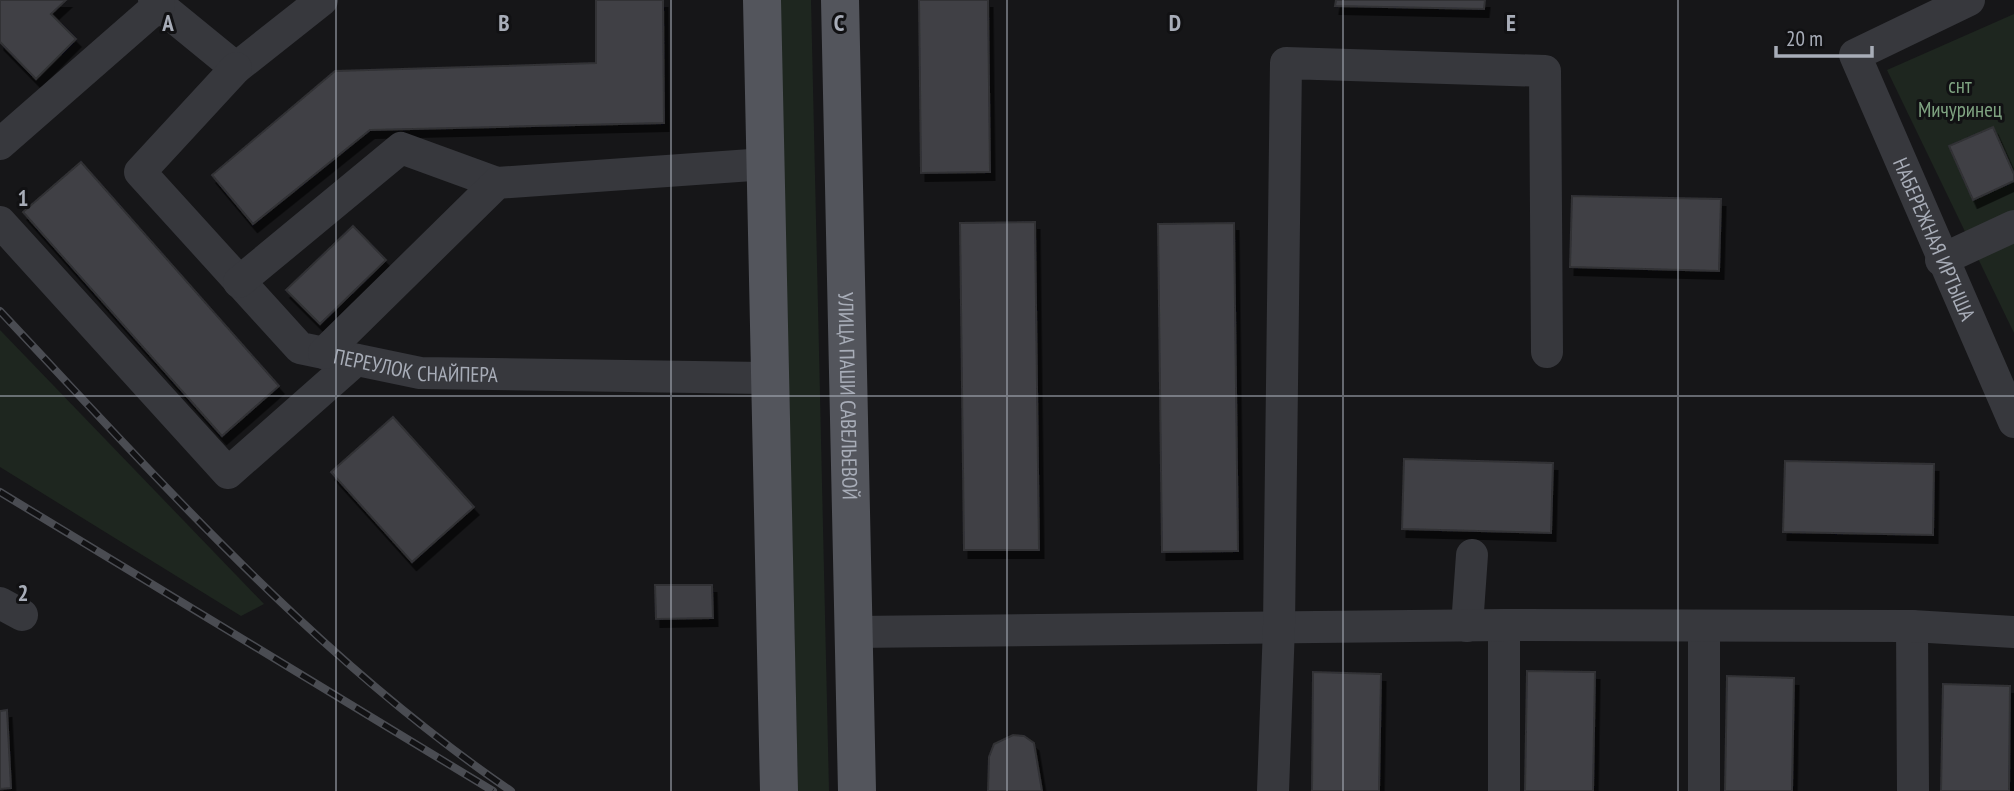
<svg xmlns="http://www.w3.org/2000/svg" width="2014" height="791" font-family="'PT Sans Narrow',sans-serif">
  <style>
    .green { fill: #1e261f }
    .building { fill: #404145; stroke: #303034; stroke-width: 2; filter: url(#shadow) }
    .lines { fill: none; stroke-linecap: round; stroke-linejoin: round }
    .minor { stroke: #37383d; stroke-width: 32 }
    .major { stroke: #53555c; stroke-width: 38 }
    .rail-casing { stroke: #4a4c52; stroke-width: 8 }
    .rail { stroke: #111113; stroke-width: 5; stroke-dasharray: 16; stroke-linecap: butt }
    .grid { fill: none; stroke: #a8adb8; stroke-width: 2; stroke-opacity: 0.55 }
    .labels { text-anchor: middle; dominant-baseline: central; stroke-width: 6; stroke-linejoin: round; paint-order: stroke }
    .park-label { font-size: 21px; fill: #7fa381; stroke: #111113 }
    .street-label { font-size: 21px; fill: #a8adb8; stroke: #111113 }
    .grid-label { font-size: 23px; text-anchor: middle; font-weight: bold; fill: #a8adb8; stroke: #111113; stroke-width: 6; stroke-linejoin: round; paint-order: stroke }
  </style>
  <defs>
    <filter id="shadow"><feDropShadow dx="4.5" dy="8" stdDeviation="0" flood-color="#0009"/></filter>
  </defs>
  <rect width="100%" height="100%" fill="#161618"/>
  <g class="green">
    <polygon points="780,0 811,0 829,791 798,791"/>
    <polygon points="2014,14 2014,333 1887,70"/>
    <polygon points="0,330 264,604 241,616 0,467"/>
  </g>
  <g class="building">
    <polygon points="0,0 66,0 51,14 76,39 36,79 0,42"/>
    <polygon points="596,0 663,0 664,123 370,130 253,224 212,175 335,71 596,63"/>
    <polygon points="919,0 988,0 990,172 921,173"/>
    <polygon points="1336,0 1485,0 1484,9 1335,6"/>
    <polygon points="1993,127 2014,174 2014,181 1973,200 1949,146"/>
    <polygon points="81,162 279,386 222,436 23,212"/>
    <polygon points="1572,196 1721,199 1719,271 1570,267"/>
    <polygon points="1035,222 1039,550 964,550 960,223"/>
    <polygon points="1234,223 1238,551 1162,552 1158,224"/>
    <polygon points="353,226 386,260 320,324 286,290"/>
    <polygon points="393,417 474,507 412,562 331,472"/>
    <polygon points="1404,459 1553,463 1551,533 1402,529"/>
    <polygon points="1785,461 1934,464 1933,535 1783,532"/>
    <polygon points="655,585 712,585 713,618 656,619"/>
    <polygon points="1527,671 1595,672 1593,791 1525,791"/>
    <polygon points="1313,672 1381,674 1379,791 1312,791"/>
    <polygon points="1727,676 1794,678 1792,791 1725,791"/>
    <polygon points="1943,684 2010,686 2009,791 1941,791"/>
    <polygon points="7,710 11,788 0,789 0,711"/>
    <polygon points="1013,735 1024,736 1034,743 1042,791 988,791 989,757 994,744"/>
  </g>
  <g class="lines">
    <g class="minor">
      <path id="s1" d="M1969,0L1855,55L2014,422"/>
      <polyline points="159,5 236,68 322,0"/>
      <path id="s2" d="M236,68L140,172L300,348L420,373L770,378"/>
      <polyline points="0,144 159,5 154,0"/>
      <polyline points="0,222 228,473 356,360"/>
      <polyline points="1941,260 2014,226"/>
      <polyline points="239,282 401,148 497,183"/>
      <polyline points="324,353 497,183 766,164"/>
      <polyline points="0,603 22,615"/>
      <polyline points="1504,625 1504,791"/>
      <polyline points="1467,626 1472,555"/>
      <polyline points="1704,626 1704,791"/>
      <polyline points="1912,626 1913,791"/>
      <polyline points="854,632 1504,625 1912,626 2014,632"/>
      <polyline points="1273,791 1279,626 1286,63 1545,71 1547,352"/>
    </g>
    <g class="major">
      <polyline points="762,0 779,791"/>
      <path id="s3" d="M840,0L857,791"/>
    </g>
    <g class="rail-casing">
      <g id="rail">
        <path d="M0,311C161,482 316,658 511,791"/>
        <polyline points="0,492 493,791"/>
      </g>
    </g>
    <use href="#rail" class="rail"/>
  </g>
  <path class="grid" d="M336,0V791M671,0V791M1007,0V791M1343,0V791M1678,0V791M0,396H2014"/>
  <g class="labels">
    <g class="park-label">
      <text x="1960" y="85">снт<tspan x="1960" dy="24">Мичуринец</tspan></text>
    </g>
    <g class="street-label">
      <text stroke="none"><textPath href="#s1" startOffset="327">НАБЕРЕЖНАЯ ИРТЫША</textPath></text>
      <text stroke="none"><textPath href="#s2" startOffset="497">ПЕРЕУЛОК СНАЙПЕРА</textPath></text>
      <text stroke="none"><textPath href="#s3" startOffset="396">УЛИЦА ПАШИ САВЕЛЬЕВОЙ</textPath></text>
    </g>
  </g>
  <g class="grid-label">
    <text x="168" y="31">A</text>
    <text x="504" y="31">B</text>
    <text x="839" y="31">C</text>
    <text x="1175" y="31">D</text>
    <text x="1511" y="31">E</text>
    <text x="23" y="206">1</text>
    <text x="23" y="601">2</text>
  </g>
  <path d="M1776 46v10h96v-10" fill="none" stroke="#a8adb8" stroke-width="3.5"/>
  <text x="1786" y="46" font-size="21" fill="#a8adb8" stroke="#111113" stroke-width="5" paint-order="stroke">20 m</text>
</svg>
